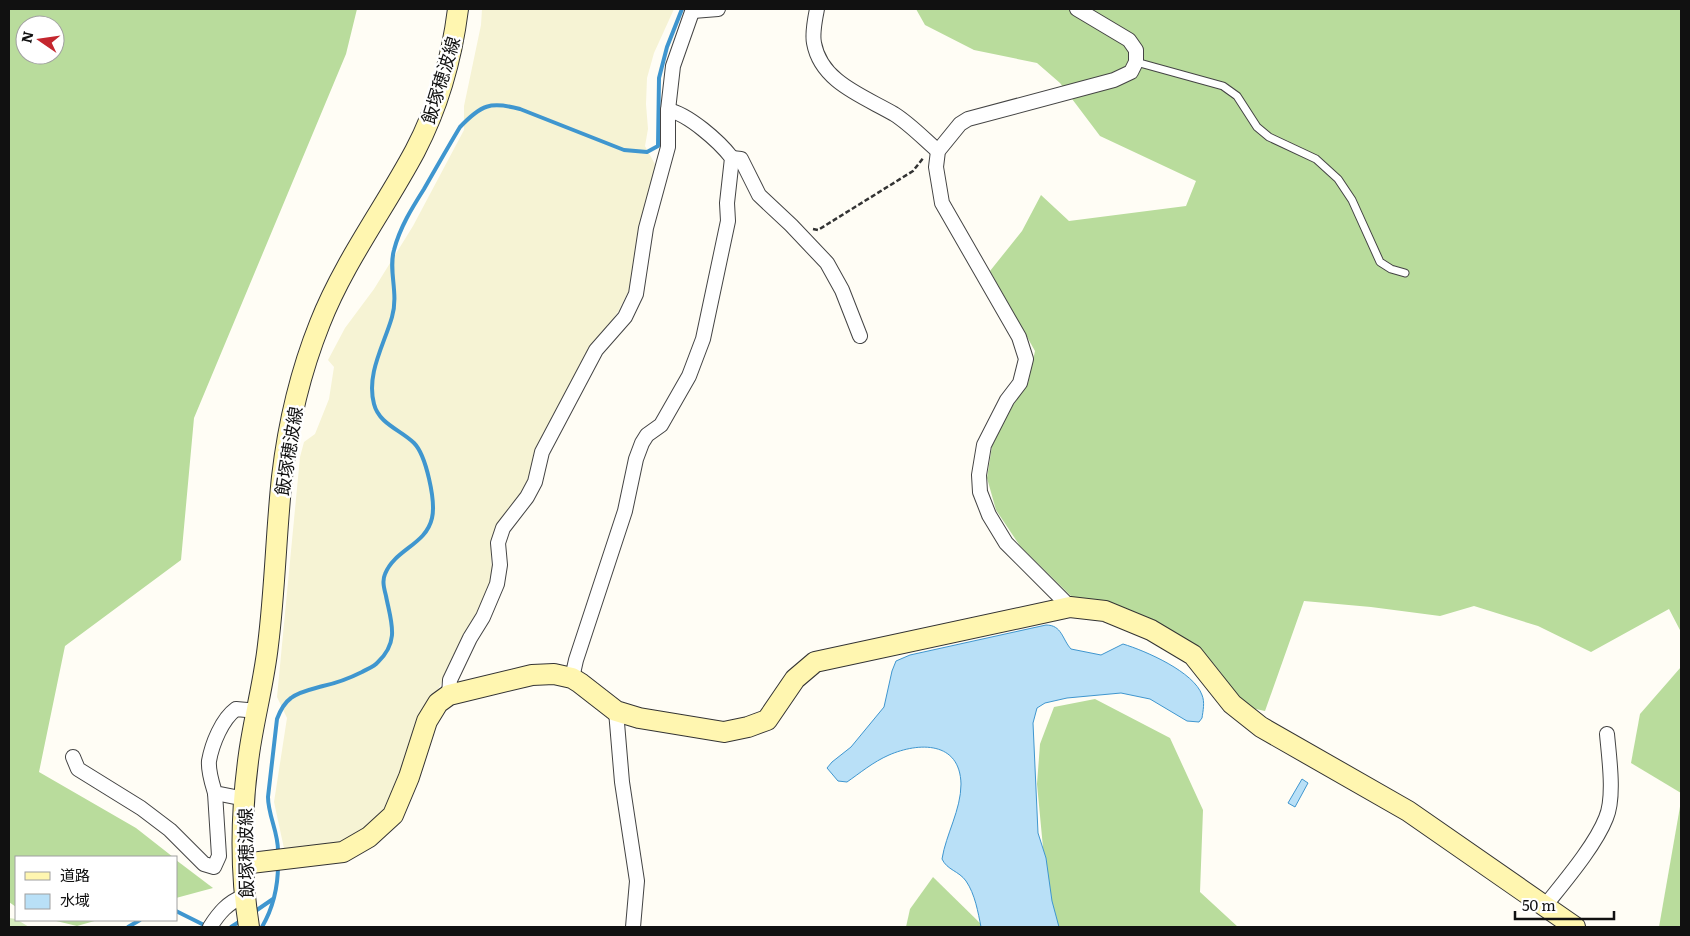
<svg xmlns="http://www.w3.org/2000/svg" width="1690" height="936" font-family="Literata,'Noto Sans JP',serif">
  <style>
    .farmland { fill: #f6f3d4 }
    .green { fill: #d5ebbd }
    .forest { fill: #b9dc9c; fill-rule: evenodd }
    .water { fill: #b9e0f7; stroke: #3f96cf }
    .lines { fill: none; stroke-linecap: round; stroke-linejoin: round }
    .stream { stroke: #3f96cf; stroke-width: 4 }
    .lane-casing { stroke: #444; stroke-width: 9 }
    .street-casing { stroke: #444; stroke-width: 16 }
    .secondary-casing { stroke: #333; stroke-width: 22 }
    .path { stroke: #333; stroke-width: 2.5; stroke-dasharray: 5 2.5; stroke-linecap: butt }
    .lane { stroke: #fff; stroke-width: 7 }
    .street { stroke: #fff; stroke-width: 14 }
    .secondary { stroke: #fff6b0; stroke-width: 20 }
    .labels { text-anchor: middle; dominant-baseline: central; stroke-width: 5; stroke-linejoin: round; paint-order: stroke }
    .street-label { font-size: 18px; fill: #111; stroke: #fff }
  </style>
  <rect width="100%" height="100%" fill="#fffdf5"/>
  <polygon class="farmland" points="482,9 674,9 654,53 647,78 646,104 648,129 645,146 656,166 638,236 629,290 618,312 590,350 537,455 521,497 499,529 491,557 493,581 477,619 421,720 385,813 369,827 330,848 285,853 274,802 287,718 277,697 300,457 304,442 315,434 329,399 334,367 328,360 345,328 374,289 413,226 464,130 464,106 481,25"/>
  <polygon class="green" points="9,918 16,919 29,927 9,927"/>
  <g class="forest">
    <path d="M9,9H357L346,54L194,418L181,560L65,646L39,772L136,828L173,857H16V907L9,902ZM25,25H55V55H25Z"/>
    <polygon points="916,9 1681,9 1681,632 1669,609 1591,652 1538,626 1474,606 1440,616 1371,607 1304,601 1265,711 1232,704 1222,674 1201,649 1150,620 1073,598 1020,546 996,510 987,478 992,446 1013,405 1028,383 1035,351 990,271 1022,231 1041,195 1069,221 1186,206 1196,181 1100,136 1060,83 1037,63 974,50 925,25"/>
    <polygon points="1681,667 1681,793 1631,763 1640,714"/>
    <polygon points="1095,699 1170,738 1203,810 1200,892 1238,927 1054,927 1049,911 1037,784 1040,744 1054,707"/>
    <polygon points="1681,801 1681,927 1659,927"/>
    <polygon points="176,860 213,888 176,898"/>
    <polygon points="933,877 984,927 906,927 910,909"/>
    <polygon points="52,920 98,920 77,926"/>
  </g>
  <g class="water">
    <path d="M1046,625C1062,625 1062,639 1071,649L1101,655L1123,644C1146,651 1194,672 1202,695C1205,702 1203,711 1202,718L1199,722L1187,721L1150,699L1121,693L1067,698L1045,703L1037,708L1033,723L1038,833L1046,858L1052,901L1059,927H981C978,912 975,894 966,881C959,871 947,870 942,859C946,834 961,810 961,784C960,741 919,742 889,755C873,762 860,773 847,782L838,781L827,768L832,762L851,747L884,707L892,671L896,661L910,655Z"/>
    <polygon points="1302,779 1308,783 1295,807 1288,803"/>
  </g>
  <g class="lines">
    <g class="stream">
      <path d="M278,853C279,833 268,816 268,797L277,719C280,711 284,703 291,698C300,691 313,689 323,686C337,683 350,678 362,672C367,669 374,667 378,662C400,641 391,622 386,596C384,588 382,581 385,574C395,549 426,545 432,518C436,501 426,455 414,443C401,430 379,424 374,404C366,374 384,345 392,317C399,293 388,271 394,250C400,227 412,208 424,189C436,168 448,147 460,127C481,105 490,101 520,109L624,150L647,152L658,146L659,78L667,47L682,9"/>
      <polyline points="176,911 208,927"/>
      <polyline points="254,912 273,899"/>
      <polyline points="128,927 140,920"/>
      <polyline points="231,927 242,920"/>
      <path d="M262,927C273,908 278,886 278,865"/>
    </g>
    <g class="lane-casing">
      <polyline id="lane" points="1136,62 1223,86 1237,96 1257,127 1269,137 1316,159 1338,179 1352,200 1380,262 1391,269 1405,273"/>
    </g>
    <g class="street-casing">
      <g id="street">
        <path d="M817,9C815,19 812,33 814,43C821,82 863,96 894,114C910,124 924,139 938,151"/>
        <polyline points="693,11 718,9"/>
        <polyline points="732,158 741,159 759,195 791,225 827,263 842,290 860,336"/>
        <polyline points="1070,607 1006,543 989,515 980,492 979,475 984,445 1007,400 1020,383 1026,359 1019,337 942,203 936,167 938,151 960,124 968,119 1114,80 1131,72 1136,62 1136,50 1129,40 1077,9"/>
        <path d="M572,678L576,660L625,511L636,459L642,443L647,435L661,425L689,376L703,339L728,221L727,203L732,158C719,141 688,114 668,110"/>
        <polyline points="449,695 450,680 470,638 483,617 497,584 500,565 498,543 503,528 527,497 535,482 542,452 596,350 625,317 636,294 646,228 668,147 668,110 673,66 693,9"/>
        <polyline points="616,711 622,782 637,881 633,927"/>
        <polyline points="73,757 78,769 141,808 170,830 204,864 214,867 219,856 215,793"/>
        <path d="M245,799L215,793C212,783 208,771 209,761C212,744 222,719 236,709L257,711"/>
        <path d="M1545,906C1564,882 1595,846 1606,818C1615,797 1609,757 1607,734"/>
        <path d="M210,927C219,913 227,903 244,896"/>
      </g>
    </g>
    <g class="secondary-casing">
      <g id="secondary">
        <polyline points="243,864 343,852 369,837 393,815 409,777 427,721 438,703 449,695 532,675 554,674 572,678 580,683 616,711 639,718 724,732 748,727 767,720 795,679 815,662 1070,607 1105,611 1151,630 1193,655 1232,704 1261,727 1408,811 1575,927"/>
        <path d="M249,927C240,871 241,811 249,754C254,718 264,682 268,645C275,590 276,533 282,477C288,425 300,373 320,323C344,262 384,209 415,151C438,107 452,57 458,9"/>
      </g>
    </g>
    <polyline class="path" points="813,229 818,230 913,171 924,157"/>
    <use href="#lane" class="lane"/>
    <use href="#street" class="street"/>
    <use href="#secondary" class="secondary"/>
  </g>
  <g class="labels">
    <g class="street-label">
      <text transform="translate(440 80) rotate(-73)">飯塚穂波線</text>
      <text transform="translate(288 451) rotate(-81)">飯塚穂波線</text>
      <text transform="translate(245 853) rotate(-91)">飯塚穂波線</text>
    </g>
  </g>
  <rect width="1690" height="936" fill="none" stroke="#111111" stroke-width="20"/>
  <rect x="15" y="856" width="162" height="65" fill="#ffffff" stroke="#a0a0a0"/>
  <rect x="25" y="872" width="25" height="8" fill="#fff6b0" stroke="#a0a0a0"/>
  <text x="60" y="881" font-size="15" fill="#111111">道路</text>
  <rect x="25" y="894" width="25" height="15" fill="#b9e0f7" stroke="#a0a0a0"/>
  <text x="60" y="906" font-size="15" fill="#111111">水域</text>
  <g transform="translate(40 40) rotate(283)"><circle r="24" fill="#ffffff" stroke="#a0a0a0"/>
  <path d="M0-4L9 19L0 12L-9 19Z" fill="#c4262e"/>
  <text y="-8" font-size="14" font-weight="bold" text-anchor="middle" fill="#111111">N</text>
  </g>
  <path d="M1515 911v8h99v-8" fill="none" stroke="#111111" stroke-width="2.5"/>
  <text x="1522" y="911" font-size="15" fill="#111111" stroke="#ffffff" stroke-width="4" paint-order="stroke">50 m</text>
</svg>
